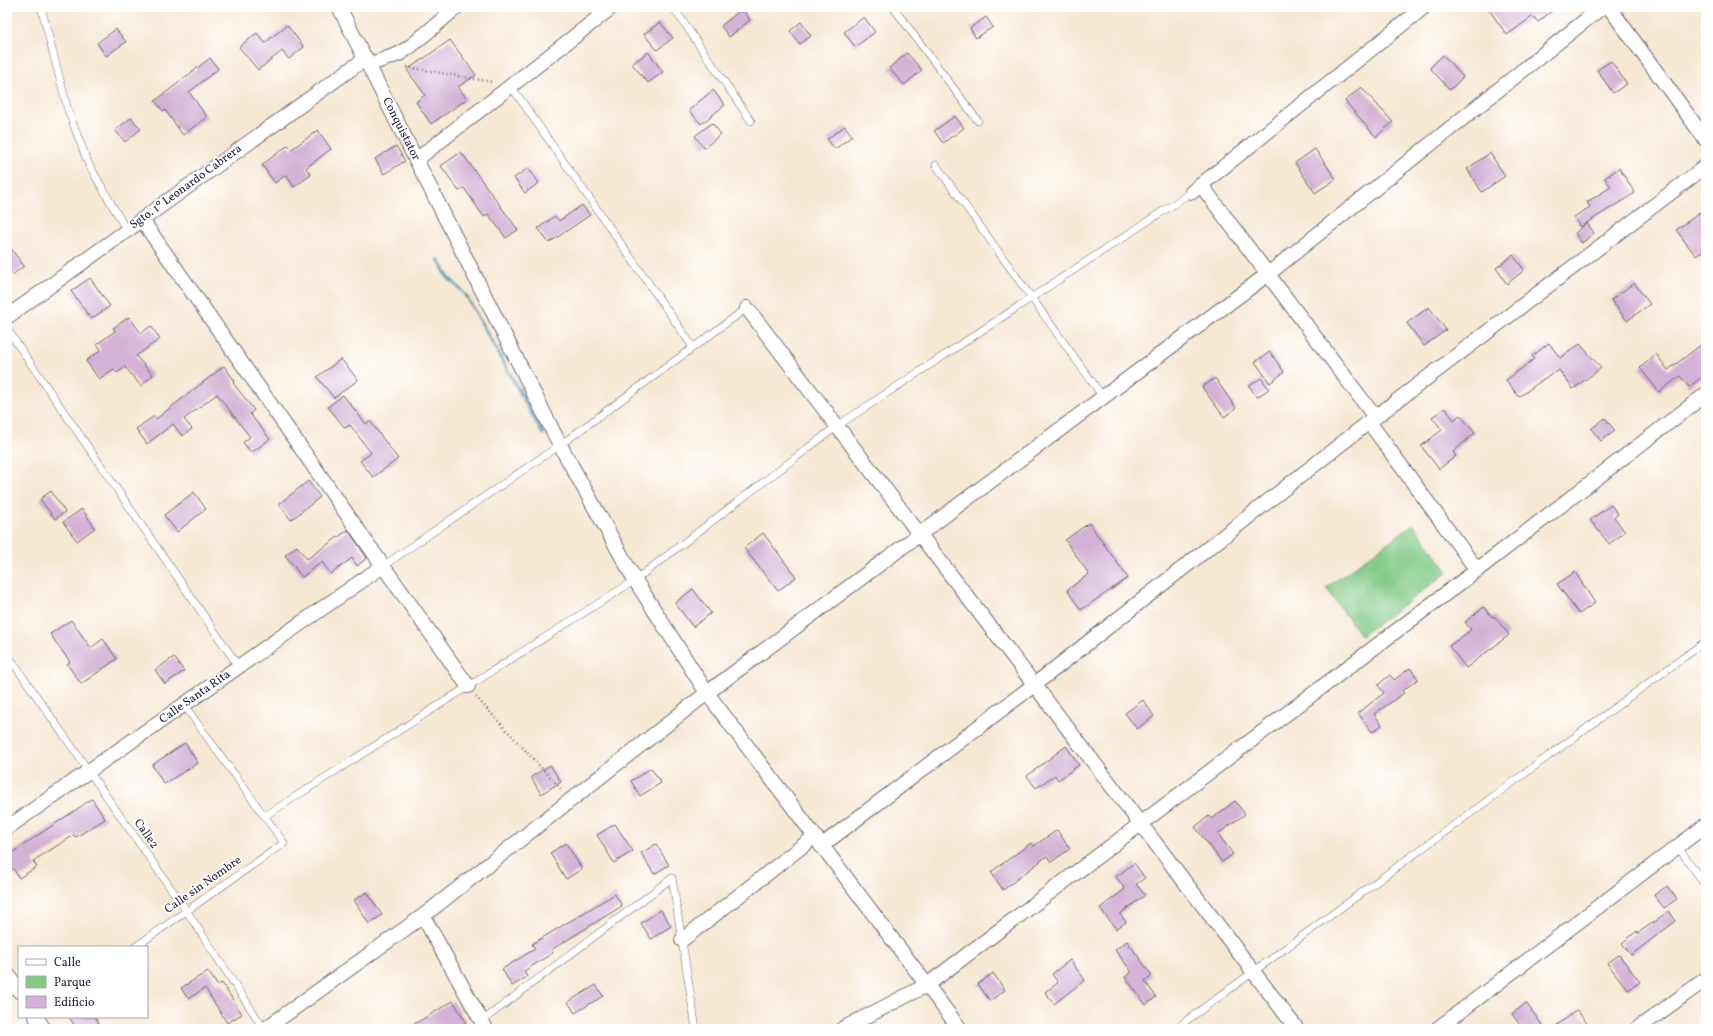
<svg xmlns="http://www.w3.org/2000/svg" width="1713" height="1036" font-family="Vollkorn,serif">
<rect width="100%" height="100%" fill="#fff"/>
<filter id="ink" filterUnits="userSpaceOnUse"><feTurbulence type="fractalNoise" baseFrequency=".025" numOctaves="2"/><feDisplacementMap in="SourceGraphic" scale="8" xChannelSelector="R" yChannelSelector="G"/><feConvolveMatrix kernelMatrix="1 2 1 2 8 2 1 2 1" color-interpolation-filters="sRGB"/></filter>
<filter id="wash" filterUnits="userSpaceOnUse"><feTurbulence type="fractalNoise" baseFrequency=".012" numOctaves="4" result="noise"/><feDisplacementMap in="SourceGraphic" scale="16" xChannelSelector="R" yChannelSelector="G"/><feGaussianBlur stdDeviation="0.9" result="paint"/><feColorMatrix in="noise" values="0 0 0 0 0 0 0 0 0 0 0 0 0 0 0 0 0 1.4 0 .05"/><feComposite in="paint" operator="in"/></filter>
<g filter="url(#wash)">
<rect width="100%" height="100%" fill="#f6e8d3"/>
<polygon fill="#81c985" stroke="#527660" points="1413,524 1448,572 1361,636 1326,588"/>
<polygon fill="#53b4d1" stroke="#3a6b86" points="439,258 449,276 466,294 545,434 542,435 465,295 446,277 437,259"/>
<g id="blocks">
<g fill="#d4b1d6">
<polygon points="1487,7 1557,7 1538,22 1533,16 1507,35"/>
<polygon points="742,9 750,20 729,37 721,26"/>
<polygon points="864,17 875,32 855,47 844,32"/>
<polygon points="986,17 993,27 976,38 970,28"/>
<polygon points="660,22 673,38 657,50 644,34"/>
<polygon points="801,22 811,36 800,44 790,31"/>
<polygon points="287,25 304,47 289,59 282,51 258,70 239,47 257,33 265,43"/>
<polygon points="116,29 126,42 106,56 97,43"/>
<polygon points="450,40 476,75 458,87 467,99 431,124 416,102 425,95 407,70"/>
<polygon points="648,52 663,72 648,83 632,64"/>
<polygon points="907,53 922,70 904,85 889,68"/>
<polygon points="1443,55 1463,77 1450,90 1430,68"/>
<polygon points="210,58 218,69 189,92 207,117 183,135 165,110 163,111 155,101"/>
<polygon points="1611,61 1627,84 1613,93 1597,70"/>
<polygon points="1361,87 1393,122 1376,137 1345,101"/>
<polygon points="713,90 725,105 701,124 689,110"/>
<polygon points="955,116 964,128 943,143 934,131"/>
<polygon points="131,118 141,129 125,142 115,130"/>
<polygon points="712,123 721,134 704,148 695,136"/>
<polygon points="845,126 852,136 835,149 827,139"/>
<polygon points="318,130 331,149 306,168 311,175 294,187 286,175 275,183 262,165 288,145 292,149"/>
<polygon points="396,146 405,161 384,174 375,159"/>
<polygon points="1315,149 1336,179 1315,193 1295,163"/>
<polygon points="461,152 518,230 506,238 488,214 484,217 464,188 459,191 441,166"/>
<polygon points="1490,153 1505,176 1482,192 1467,169"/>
<polygon points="528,168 539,183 525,193 514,178"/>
<polygon points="1619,168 1635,193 1580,227 1574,217 1590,207 1587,202 1611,187 1605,178"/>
<polygon points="582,205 590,215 549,243 538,228 555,216 559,221"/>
<polygon points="1706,208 1706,249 1696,256 1676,230"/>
<polygon points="1587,223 1594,233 1582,243 1575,233"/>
<polygon points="7,243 24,266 12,275 7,268"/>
<polygon points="1513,255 1524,270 1507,284 1496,268"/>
<polygon points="90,278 110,306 91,319 71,291"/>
<polygon points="1634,283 1650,304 1627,321 1611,300"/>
<polygon points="1429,307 1446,330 1424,346 1407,323"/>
<polygon points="129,317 141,333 151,326 160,339 136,356 153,375 141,386 125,367 117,373 114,369 99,379 86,361 101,350 97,344 115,331 113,328"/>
<polygon points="1706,341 1706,374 1689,387 1680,376 1659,392 1640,368 1656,354 1668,370"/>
<polygon points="1549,343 1560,358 1580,344 1601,368 1573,389 1559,370 1553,374 1552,373 1519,397 1506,380 1534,359 1532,356"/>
<polygon points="1270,352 1284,372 1270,383 1255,362"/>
<polygon points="341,359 358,380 334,398 317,377"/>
<polygon points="224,366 235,381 233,383 254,410 250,414 270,439 251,453 243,442 250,437 217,394 184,419 192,429 182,436 173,424 147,444 136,429 154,416 156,419"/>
<polygon points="1215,378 1236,408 1224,417 1202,387"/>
<polygon points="1261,378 1269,389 1257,397 1249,386"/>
<polygon points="343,395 366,424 370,421 398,459 373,477 360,461 371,453 350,425 345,428 328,407"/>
<polygon points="1445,408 1454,420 1460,415 1475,433 1453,452 1456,456 1439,469 1421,446 1442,430 1432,417"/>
<polygon points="1605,418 1615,431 1601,441 1591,429"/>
<polygon points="308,481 320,497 291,520 279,504"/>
<polygon points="51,491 65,512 55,519 40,499"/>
<polygon points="194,492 206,509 177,532 164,515"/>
<polygon points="1611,505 1618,514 1614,517 1625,532 1609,544 1590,520"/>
<polygon points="82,509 95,528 77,541 63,522"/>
<polygon points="1089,523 1128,578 1081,610 1067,590 1089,574 1065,540"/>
<polygon points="348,530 367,558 357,566 352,558 331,574 322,562 302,577 285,555 297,546 307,559"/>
<polygon points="763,533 796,577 778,591 744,548"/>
<polygon points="1575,572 1595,603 1579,614 1557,584"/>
<polygon points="693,589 711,613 693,627 675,603"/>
<polygon points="1484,607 1492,617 1494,616 1509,635 1466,668 1449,646 1471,630 1465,622"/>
<polygon points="71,620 91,648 103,639 117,659 81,684 67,664 70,662 50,634"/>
<polygon points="174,657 184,671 165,684 155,670"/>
<polygon points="1410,668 1418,679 1402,691 1404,693 1374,714 1382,725 1372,732 1358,713 1384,693 1378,685 1390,675 1394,680"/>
<polygon points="1143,700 1154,716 1137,729 1125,713"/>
<polygon points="185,743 198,763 164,784 152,765"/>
<polygon points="1066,746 1079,765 1058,780 1055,775 1036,788 1027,776"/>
<polygon points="550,765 561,782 541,794 531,777"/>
<polygon points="651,768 661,783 640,796 631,781"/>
<polygon points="92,799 105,819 76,837 74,835 33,861 37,867 19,878 7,859 7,856"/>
<polygon points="1235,801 1245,814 1218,834 1233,854 1222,862 1195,827 1209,816 1211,819"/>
<polygon points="615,824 633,851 614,863 597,835"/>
<polygon points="1057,830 1070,849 1051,862 1047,856 1003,890 991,872 1031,843 1034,846"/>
<polygon points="566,843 582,869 566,879 550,853"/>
<polygon points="656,844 669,865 654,874 641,853"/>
<polygon points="1134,863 1145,878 1136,884 1145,895 1120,914 1126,922 1116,929 1100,908 1125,889 1116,877"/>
<polygon points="1667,886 1677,899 1664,908 1654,895"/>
<polygon points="367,892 382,915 369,924 354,900"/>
<polygon points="615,894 622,906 551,950 553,953 524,971 527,977 512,986 502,969 535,949 532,944"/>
<polygon points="661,910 671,926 651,939 641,923"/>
<polygon points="1669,911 1676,921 1631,955 1622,943 1637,931 1638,933"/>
<polygon points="1127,941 1152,976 1145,981 1156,997 1146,1005 1125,977 1132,972 1115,950"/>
<polygon points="1619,955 1640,982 1628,990 1607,963"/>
<polygon points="1070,960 1085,980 1054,1004 1045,992 1058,983 1052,974"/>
<polygon points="208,971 217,985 222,983 242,1014 227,1023 205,988 188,999 181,988"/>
<polygon points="993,973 1005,990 990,1001 978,984"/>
<polygon points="596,985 603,996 575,1013 568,1002"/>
<polygon points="453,1001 466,1022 454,1029 406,1029"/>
<polygon points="1526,1003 1545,1029 1523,1029 1512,1014"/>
<polygon points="1577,1010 1591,1029 1552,1029"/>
<polygon points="69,1017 95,1017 102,1029 77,1029"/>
</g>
</g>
</g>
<g filter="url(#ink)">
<use href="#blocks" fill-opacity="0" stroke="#6c6770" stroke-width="1"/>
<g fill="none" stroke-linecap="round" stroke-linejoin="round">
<defs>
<g id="lane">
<polyline points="41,7 68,110 88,163 127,231"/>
<polyline points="673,7 751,121"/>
<polyline points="893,7 978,121"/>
<polyline points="511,86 693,347"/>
<polyline points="936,165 1103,397"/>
<polyline points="7,329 239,667"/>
<polyline points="383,566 560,445 747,308"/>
<polyline points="7,654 186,910 264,1029"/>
<polyline points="265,816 635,580 837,426 1192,192"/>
<polyline points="1678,847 1706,886"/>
<polyline points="135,947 284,843 184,705"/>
<polyline points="482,1021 672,878 696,1029"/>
<polyline points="1175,1029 1706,641"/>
</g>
<g id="street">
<polyline points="339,7 560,445 635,580 707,693 960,1029"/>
<polyline points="1609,7 1706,140"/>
<polyline points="368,65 399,54 411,46 457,7"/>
<polyline points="416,160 612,7"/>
<polyline points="1201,185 1375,417"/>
<polyline points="1192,192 1424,7"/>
<polyline points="142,220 383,566 468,686"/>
<polyline points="747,308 1297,1029"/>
<polyline points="7,317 366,58"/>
<polyline points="1369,422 1477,570"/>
<polyline points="7,828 383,566"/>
<polyline points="821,846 1034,685 1369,422 1706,166"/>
<polyline points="423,916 486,1029"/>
<polyline points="682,940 814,837"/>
<polyline points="7,973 19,991"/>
<polyline points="36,1017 44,1029"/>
<polyline points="265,1029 423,916 707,693 1268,274 1602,7"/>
<polyline points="842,1029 927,985 1477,570 1706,394"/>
<polyline points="1437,1029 1706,825"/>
<polyline points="1637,1029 1706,979"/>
</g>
</defs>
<use href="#lane" stroke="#6c6770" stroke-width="8"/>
<use href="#street" stroke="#6c6770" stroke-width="16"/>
<g stroke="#6c6770" stroke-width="2.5" stroke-dasharray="1 3" stroke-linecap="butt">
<polyline points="407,67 492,82"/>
<polyline points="476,697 562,790"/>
</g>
<use href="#lane" stroke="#fff" stroke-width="7"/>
<use href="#street" stroke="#fff" stroke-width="14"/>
</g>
</g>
<g text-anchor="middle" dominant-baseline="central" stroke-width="3.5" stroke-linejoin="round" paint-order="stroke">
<g font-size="12" fill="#22223b" stroke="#fff">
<text transform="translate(401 129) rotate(63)">Conquistator</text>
<text transform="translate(186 187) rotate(-36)">Sgto. 1º Leonardo Cabrera</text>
<text transform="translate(195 697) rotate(-35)">Calle Santa Rita</text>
<text transform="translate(146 834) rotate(55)">Calle2</text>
<text transform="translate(203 885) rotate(-35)">Calle sin Nombre</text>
</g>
</g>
<rect width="1713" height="1036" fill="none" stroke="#fff" stroke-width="24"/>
<rect x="18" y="946" width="130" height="72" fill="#ffffff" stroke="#a7a7b1"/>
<rect x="26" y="959" width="20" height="6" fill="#ffffff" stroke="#a7a7b1"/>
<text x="54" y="966" font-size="12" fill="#22223b">Calle</text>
<rect x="26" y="976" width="20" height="12" fill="#81c985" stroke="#a7a7b1"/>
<text x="54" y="986" font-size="12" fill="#22223b">Parque</text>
<rect x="26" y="996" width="20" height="12" fill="#d4b1d6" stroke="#a7a7b1"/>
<text x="54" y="1006" font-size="12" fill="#22223b">Edificio</text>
</svg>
